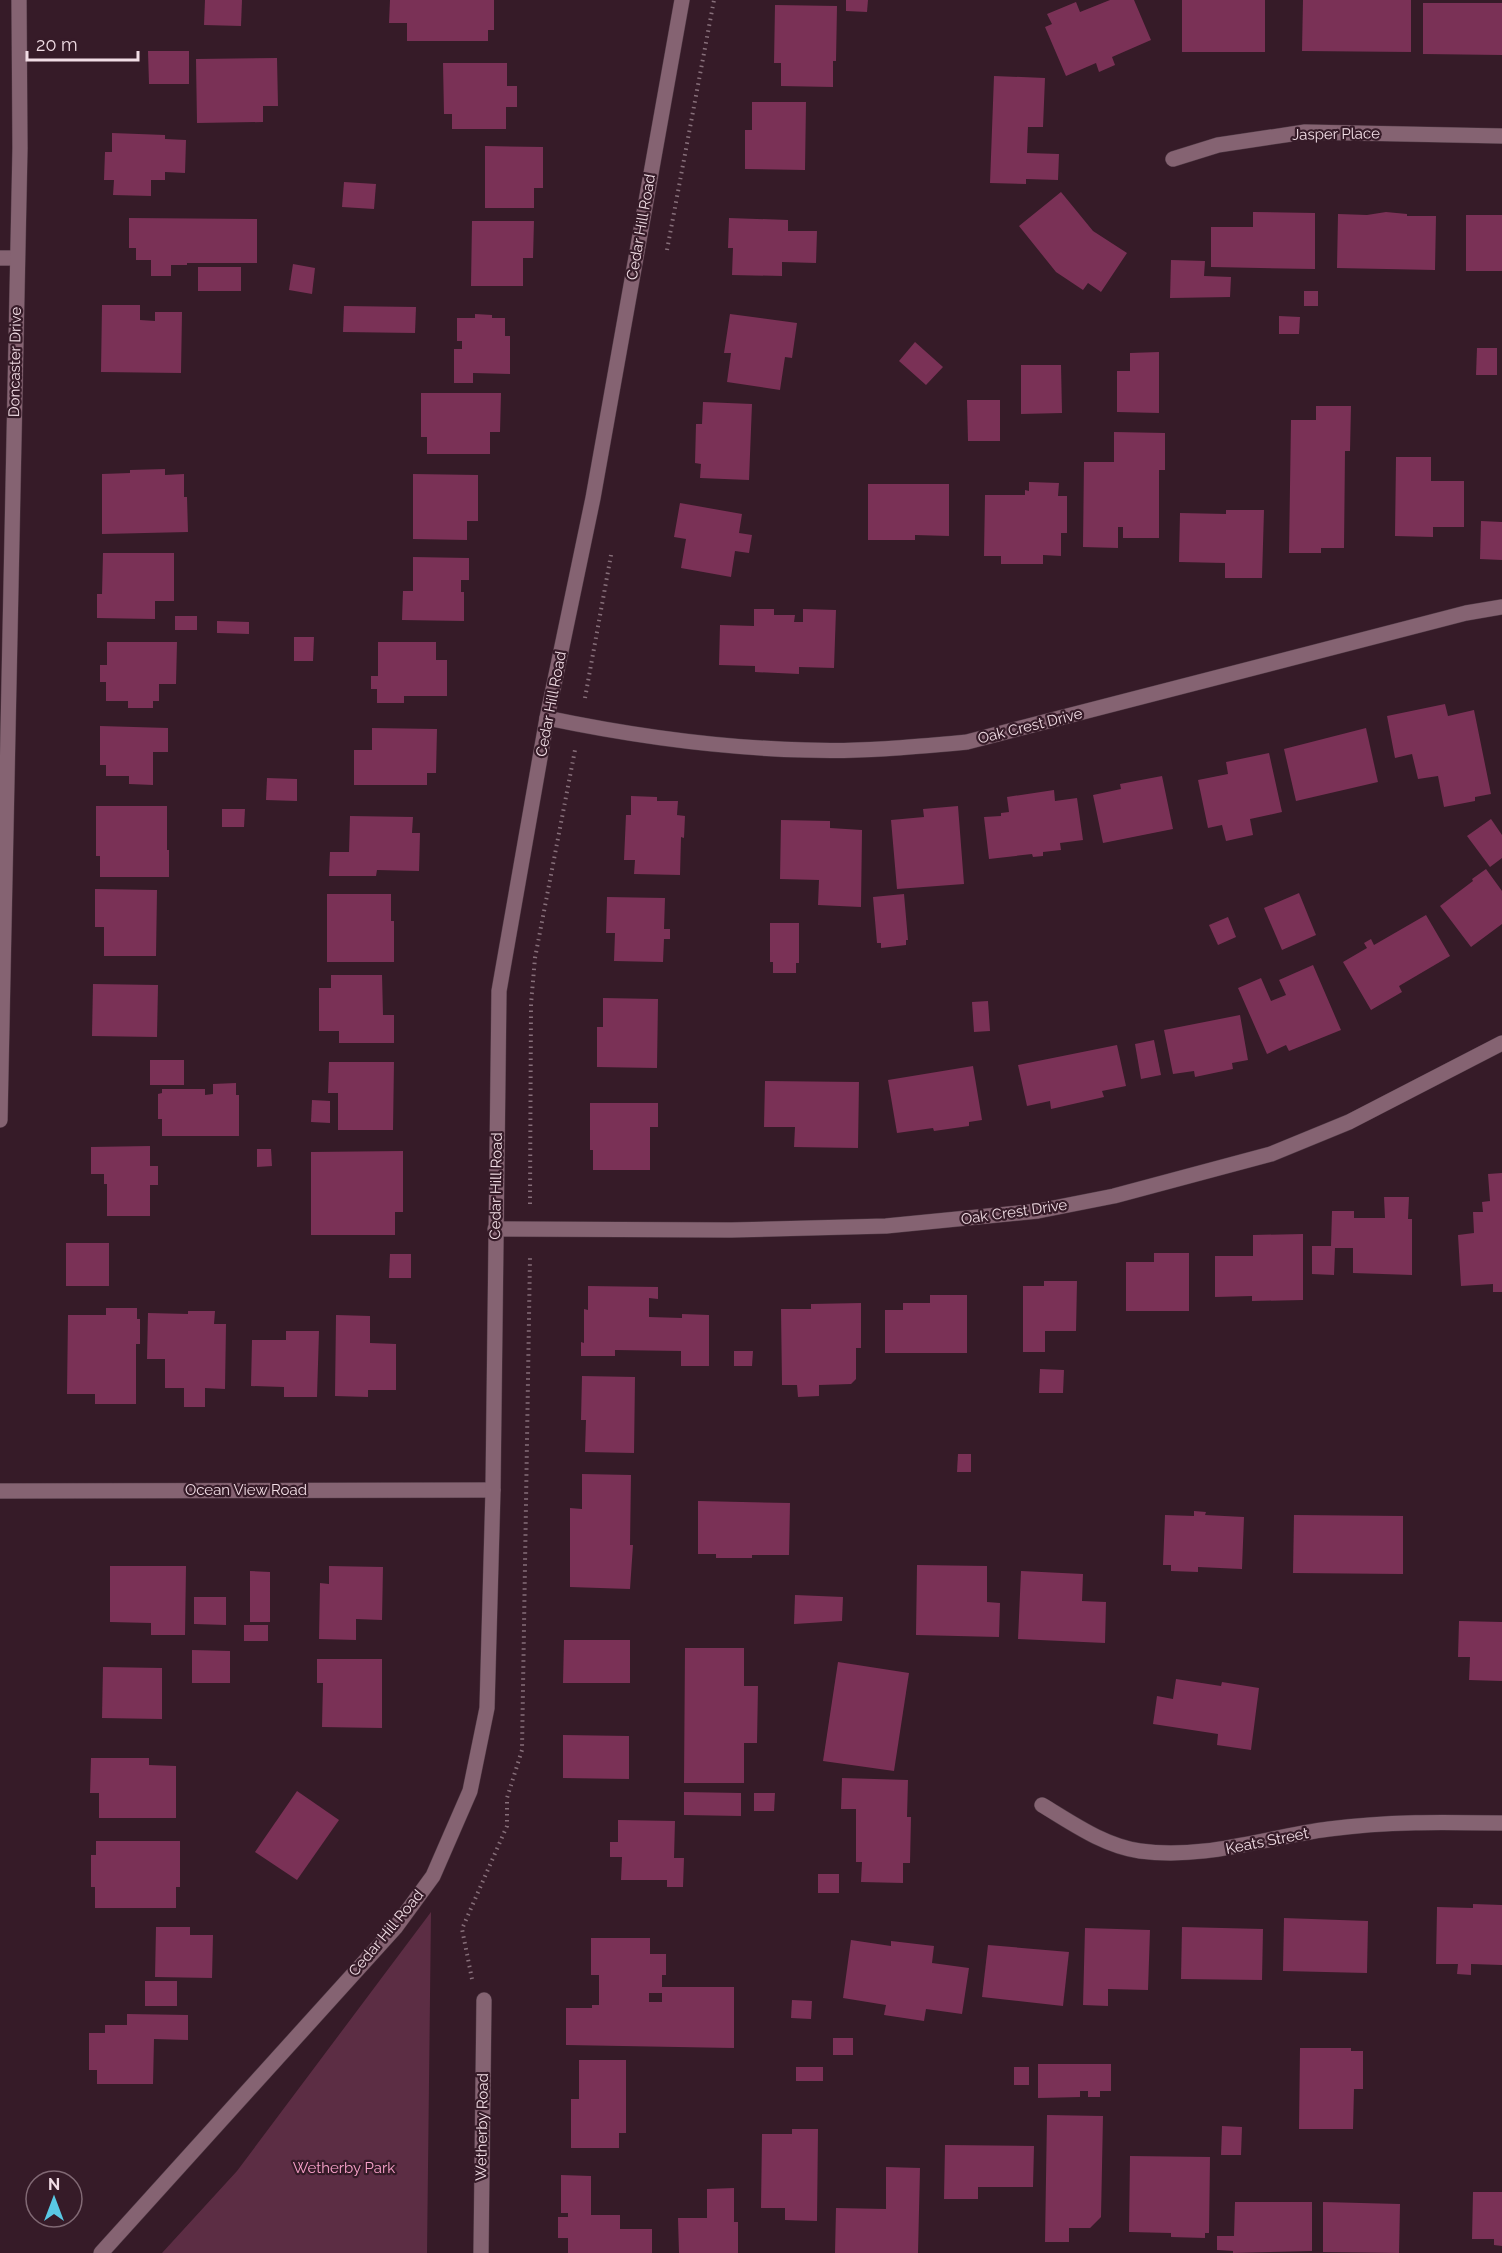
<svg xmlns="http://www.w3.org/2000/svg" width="1502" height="2253" font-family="Raleway,sans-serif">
<rect width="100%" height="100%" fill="#361b28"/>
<polygon fill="#5c2d44" points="431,1912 427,2253 162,2253 237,2171"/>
<g fill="#7a3156" fill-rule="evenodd">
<polygon points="205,0 242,0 241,26 204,25"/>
<polygon points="390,0 494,0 494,30 488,30 488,41 407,41 407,23 389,23"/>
<polygon points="846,0 868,0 867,12 846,11"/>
<polygon points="1110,0 1134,0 1151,40 1112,57 1115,65 1099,72 1096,63 1066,76 1045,27 1052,24 1047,14 1076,2 1080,12"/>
<rect x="1182" y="0" width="83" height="52"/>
<polygon points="1303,0 1411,0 1411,52 1302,51"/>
<polygon points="1423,3 1502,3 1502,55 1423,54"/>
<polygon points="775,5 837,6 836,61 833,61 833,87 781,86 781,63 774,63"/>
<polygon points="148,51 189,51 189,84 149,84"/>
<polygon points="277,58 278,106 263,106 263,122 197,123 196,59"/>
<polygon points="443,63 507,63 507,86 517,86 517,107 506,107 506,129 452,129 452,114 444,114"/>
<polygon points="994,76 1045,78 1043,127 1028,127 1027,153 1059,154 1058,180 1026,179 1026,184 990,183"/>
<polygon points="752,102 806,102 805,170 745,169 745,130 752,130"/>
<polygon points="112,133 165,135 165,139 186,140 185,173 165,172 165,180 151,180 151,196 113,195 114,180 104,180 105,152 112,152"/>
<polygon points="485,146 543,147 543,188 534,188 534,208 485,208"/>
<polygon points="344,182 376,184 374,209 342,207"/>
<polygon points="1061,192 1093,231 1127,253 1101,292 1088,283 1083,290 1056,272 1019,226"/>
<polygon points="1253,212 1315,213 1315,269 1211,267 1211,227 1253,227"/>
<polygon points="1386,212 1407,214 1407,216 1436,216 1435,270 1337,268 1338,214 1367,215"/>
<rect x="1466" y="215" width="36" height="56"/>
<polygon points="129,218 257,219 257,263 187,263 187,265 171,265 171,276 151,276 151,260 136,260 136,248 129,248"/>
<polygon points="729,218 788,220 788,231 817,231 816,263 782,262 782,276 732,275 733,248 728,248"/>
<polygon points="472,221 534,221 533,258 523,258 523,286 471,286"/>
<polygon points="1171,260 1205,261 1204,276 1231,277 1230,297 1170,298"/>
<polygon points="293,264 315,268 312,294 289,290"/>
<rect x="198" y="267" width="43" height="24"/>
<rect x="1304" y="291" width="14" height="15"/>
<polygon points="102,305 140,305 140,320 155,321 155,312 182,312 181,373 101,372"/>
<polygon points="344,306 416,307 415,333 343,332"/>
<polygon points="475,314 492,315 492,318 505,318 505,336 510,336 510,374 473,373 473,383 454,383 454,349 462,349 462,341 457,341 457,318 475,318"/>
<polygon points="730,314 797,323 792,358 785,357 780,390 727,382 731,353 724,353"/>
<polygon points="1279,316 1300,317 1299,334 1279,334"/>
<polygon points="915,342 943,367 926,385 899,361"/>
<polygon points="1477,348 1497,348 1497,375 1476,375"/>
<polygon points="1159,352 1159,413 1117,412 1117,371 1130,371 1130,353"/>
<polygon points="1021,365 1061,365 1062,413 1021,414"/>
<polygon points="421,393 501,393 500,432 490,432 490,454 427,454 427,437 421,437"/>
<polygon points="967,400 1000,400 1000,441 968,441"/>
<polygon points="703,402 752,404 749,480 700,478 701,464 695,463 696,424 702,424"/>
<polygon points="1316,406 1351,406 1350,451 1345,451 1344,548 1321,548 1321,553 1289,553 1291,420 1316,420"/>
<polygon points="1114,432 1165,433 1165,470 1159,470 1159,538 1123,538 1123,527 1118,527 1118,548 1083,547 1084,462 1114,462"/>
<polygon points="1396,457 1431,457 1431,481 1464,481 1464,527 1433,527 1433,537 1395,536"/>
<polygon points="165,469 165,475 184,474 184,497 187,497 188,532 102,534 102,474 130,473 130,470"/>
<polygon points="413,474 478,475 478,521 467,521 467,540 413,539"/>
<polygon points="1029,482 1059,483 1058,496 1067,496 1067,533 1061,533 1061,556 1043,555 1043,564 1001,564 1001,556 984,556 985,495 1025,495 1025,490 1029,491"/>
<polygon points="868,484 949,484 949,536 915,535 915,540 868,540"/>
<polygon points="680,503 742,514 739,533 752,535 749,553 735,551 731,577 681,568 686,539 674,537"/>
<polygon points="1226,510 1264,510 1262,578 1225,578 1225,563 1179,562 1180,513 1226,514"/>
<polygon points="1481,521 1502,522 1502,560 1480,559"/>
<polygon points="103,553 174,553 174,601 155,601 155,619 97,618 97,594 102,594"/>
<polygon points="413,557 469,558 469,580 461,580 461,592 464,592 464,621 402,620 403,591 413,591"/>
<polygon points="754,609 774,609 774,615 795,615 794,622 803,622 803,609 836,610 834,668 799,667 799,674 755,672 755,666 719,665 720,625 754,626"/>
<rect x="175" y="616" width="22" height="14"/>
<polygon points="217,621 249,622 249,634 217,633"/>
<polygon points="294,637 314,637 313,661 294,661"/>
<polygon points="107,642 177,642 176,684 159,684 159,701 153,701 153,708 128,708 128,701 106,701 106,682 100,682 100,665 107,665"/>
<polygon points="378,642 436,642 436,660 447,660 447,696 404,696 404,703 377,703 377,689 371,689 371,676 378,676"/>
<polygon points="1445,704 1448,716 1474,710 1491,794 1475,797 1475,801 1444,807 1438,776 1418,779 1412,754 1395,758 1387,716"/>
<polygon points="100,726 168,728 168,752 153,752 153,785 129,784 129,776 106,776 106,765 100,765"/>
<polygon points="372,728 437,729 436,773 427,773 427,785 354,785 354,750 372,750"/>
<polygon points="1366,728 1378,782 1296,801 1284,749"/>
<polygon points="1269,753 1282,812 1250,819 1253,835 1226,841 1222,825 1208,828 1198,780 1228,774 1226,762"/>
<polygon points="1162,776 1173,829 1103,843 1093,795 1121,789 1120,784"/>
<polygon points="267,778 297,779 297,801 266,800"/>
<polygon points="1054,790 1055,801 1077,798 1083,840 1060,843 1061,850 1043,852 1043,856 1033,857 1032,854 989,859 984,817 1001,816 1001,813 1009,812 1007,797"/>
<polygon points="631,796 657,797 657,801 678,801 677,815 685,816 684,838 681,837 680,875 634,874 635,860 624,860 626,815 631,815"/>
<polygon points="96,806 167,806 167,850 169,850 169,877 100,877 100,856 96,856"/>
<polygon points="958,806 964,884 897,889 891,820 924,817 923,809"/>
<polygon points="222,809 245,809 244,827 222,827"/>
<polygon points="350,816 413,817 412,833 420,833 419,871 377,870 376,876 329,876 330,852 349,852"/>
<polygon points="1491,819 1502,835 1502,858 1490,867 1467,836"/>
<polygon points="781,820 830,821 830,828 862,830 861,907 818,905 819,880 780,879"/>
<polygon points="1486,869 1502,891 1502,924 1471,947 1440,906 1473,881 1472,879"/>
<polygon points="95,889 157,890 156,956 104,956 104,927 95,927"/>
<polygon points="1299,893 1316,935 1282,950 1264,908"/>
<polygon points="327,894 391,894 391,921 394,921 394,962 327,962"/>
<polygon points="904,894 908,940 906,940 906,945 881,948 881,943 877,943 873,897"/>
<polygon points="607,897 665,898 664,929 670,929 670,939 664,939 663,962 614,961 615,933 606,933"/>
<polygon points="1426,915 1450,956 1399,986 1402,992 1371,1010 1343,962 1367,948 1364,943 1371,939 1374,945"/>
<polygon points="1228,917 1236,937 1218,945 1209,925"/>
<polygon points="770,923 799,923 799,963 796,963 796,973 773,973 773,962 770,962"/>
<polygon points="1313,965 1341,1030 1289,1051 1286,1045 1267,1054 1238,988 1261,978 1271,1001 1286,995 1279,980"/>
<polygon points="331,975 382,975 383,1015 394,1015 394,1043 339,1043 339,1031 319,1031 319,988 331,988"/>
<polygon points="93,984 158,985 157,1037 92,1036"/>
<polygon points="603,998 658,999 657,1068 597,1067 597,1027 603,1027"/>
<polygon points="988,1001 990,1031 974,1032 972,1002"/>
<polygon points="1240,1015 1248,1060 1232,1063 1233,1069 1195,1077 1194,1071 1173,1074 1164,1030"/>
<polygon points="1154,1040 1161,1075 1141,1079 1135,1044"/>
<polygon points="1117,1045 1126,1086 1102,1091 1104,1097 1051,1109 1050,1101 1027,1106 1018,1065"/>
<rect x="150" y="1060" width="34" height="25"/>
<polygon points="329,1062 394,1062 393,1130 338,1130 338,1093 328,1093"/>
<polygon points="973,1066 982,1120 969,1122 969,1126 934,1131 933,1128 897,1133 888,1080"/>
<polygon points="765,1081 859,1082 858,1148 794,1147 795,1127 764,1127"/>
<polygon points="236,1083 236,1095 239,1095 239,1136 162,1136 162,1119 158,1119 158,1094 162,1093 162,1089 205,1089 205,1095 213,1094 213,1084"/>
<polygon points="312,1100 330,1101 330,1123 311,1122"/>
<polygon points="590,1103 658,1103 658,1127 650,1127 650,1170 593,1170 593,1150 590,1150"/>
<polygon points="150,1146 150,1166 158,1166 158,1185 150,1185 150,1216 107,1216 107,1184 104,1184 104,1174 91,1174 91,1147"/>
<polygon points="257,1149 271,1149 272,1166 257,1167"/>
<polygon points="403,1151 403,1212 395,1212 395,1235 311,1235 311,1152"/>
<polygon points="1502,1173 1502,1292 1493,1292 1493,1284 1461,1286 1458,1235 1474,1233 1473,1212 1483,1212 1482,1202 1490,1201 1488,1174"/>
<polygon points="1384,1197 1409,1197 1408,1219 1412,1219 1412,1275 1353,1273 1353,1248 1335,1248 1334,1275 1312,1274 1312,1246 1331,1246 1332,1211 1354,1211 1354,1218 1385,1218"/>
<polygon points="1303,1234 1303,1300 1252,1301 1252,1296 1215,1297 1215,1256 1253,1256 1253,1235"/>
<rect x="66" y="1243" width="43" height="43"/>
<polygon points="1154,1253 1189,1253 1189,1311 1126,1311 1126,1262 1154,1262"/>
<polygon points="390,1254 411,1254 411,1278 389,1278"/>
<polygon points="1044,1281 1077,1281 1076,1331 1045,1331 1045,1352 1023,1352 1023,1286 1044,1286"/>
<polygon points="588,1286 658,1287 658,1299 649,1298 649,1317 682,1318 682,1314 709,1315 709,1366 681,1366 681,1351 615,1350 615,1356 581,1356 581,1342 584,1343 584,1309 588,1310"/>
<polygon points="930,1295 967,1295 967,1353 885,1353 885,1310 903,1310 903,1303 930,1303"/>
<polygon points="861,1303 861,1348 856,1348 856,1379 851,1384 819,1385 819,1396 798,1397 797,1385 782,1385 781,1309 811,1309 811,1304"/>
<polygon points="106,1308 137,1308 137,1319 140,1319 140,1344 136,1344 136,1404 95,1404 95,1394 67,1394 68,1315 106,1315"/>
<polygon points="188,1311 215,1311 214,1324 226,1324 225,1389 205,1388 205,1407 184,1407 184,1388 165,1388 165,1359 147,1359 148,1313 188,1314"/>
<polygon points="336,1315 370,1316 370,1343 396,1344 396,1390 368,1390 368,1397 335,1396"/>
<polygon points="286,1331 319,1331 317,1397 284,1397 284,1387 251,1386 252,1340 286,1340"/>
<polygon points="734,1351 753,1351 752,1366 734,1366"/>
<polygon points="1040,1369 1064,1370 1063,1393 1039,1393"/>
<polygon points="582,1376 635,1377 634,1453 585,1452 586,1420 581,1420"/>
<polygon points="958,1454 971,1454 971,1472 957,1472"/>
<polygon points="582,1474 631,1475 630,1545 633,1545 630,1589 570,1587 570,1508 582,1509"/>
<polygon points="698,1501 790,1503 789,1555 752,1555 752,1558 716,1558 716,1554 698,1554"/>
<polygon points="1194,1511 1206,1512 1205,1515 1244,1517 1242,1569 1198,1567 1198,1572 1171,1571 1171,1565 1163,1565 1165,1515 1194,1516"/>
<polygon points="1294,1515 1403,1516 1403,1574 1293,1573"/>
<polygon points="917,1565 987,1566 987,1602 1000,1603 999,1637 916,1635"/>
<polygon points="110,1566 186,1566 185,1635 151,1635 151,1623 110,1622"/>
<polygon points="329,1566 383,1567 382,1620 356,1619 356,1640 319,1639 320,1583 329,1584"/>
<polygon points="250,1571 270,1572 270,1622 250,1622"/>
<polygon points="1021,1571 1083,1574 1082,1601 1106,1602 1105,1643 1018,1639"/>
<polygon points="795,1595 843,1597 842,1621 794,1624"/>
<polygon points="194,1597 226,1597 226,1625 194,1624"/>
<polygon points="1459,1621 1502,1622 1502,1681 1469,1680 1470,1657 1458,1657"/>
<rect x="244" y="1625" width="24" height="16"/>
<polygon points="564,1640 630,1640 630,1683 563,1683"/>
<polygon points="685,1648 744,1648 744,1686 758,1686 757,1743 744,1743 744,1783 684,1783"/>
<polygon points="192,1650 230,1651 230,1683 192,1683"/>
<polygon points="317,1659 382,1659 382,1728 322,1727 323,1683 317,1683"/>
<polygon points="838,1662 909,1673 894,1771 823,1761"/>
<polygon points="103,1667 162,1668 162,1719 102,1718"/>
<polygon points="1176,1679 1221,1686 1222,1682 1259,1688 1251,1750 1217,1745 1218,1734 1153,1724 1157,1696 1173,1699"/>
<polygon points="563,1735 629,1736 629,1779 563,1778"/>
<polygon points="91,1758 149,1758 149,1765 176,1766 176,1818 99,1818 99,1793 90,1793"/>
<polygon points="842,1778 908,1780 907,1817 911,1817 910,1863 903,1863 903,1883 861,1882 862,1862 856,1862 856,1809 841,1809"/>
<polygon points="297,1791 339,1820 297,1880 255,1852"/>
<polygon points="684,1792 741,1793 741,1816 684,1815"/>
<polygon points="754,1793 775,1793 774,1811 754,1811"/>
<polygon points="618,1820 675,1821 674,1858 684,1858 683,1887 667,1887 667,1880 621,1880 622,1857 610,1857 610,1842 618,1842"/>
<polygon points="96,1841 180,1841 180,1887 176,1887 176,1908 95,1908 95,1887 91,1887 91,1855 96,1855"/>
<rect x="818" y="1874" width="21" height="19"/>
<polygon points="1473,1904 1502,1905 1502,1965 1471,1964 1471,1975 1457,1974 1458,1964 1436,1964 1437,1907 1473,1908"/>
<polygon points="1284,1918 1368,1921 1367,1973 1283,1971"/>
<polygon points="156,1927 190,1927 190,1935 213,1935 212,1978 155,1977"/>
<polygon points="1182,1927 1263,1929 1262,1980 1181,1979"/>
<polygon points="1085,1928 1150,1930 1148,1990 1108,1989 1108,2006 1083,2005"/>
<path d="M591 1938H650V1954H666V1975H662V1987H734V2048L566 2045V2008H592V2005H599V1975H591ZM649 1993H662V2002H649Z"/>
<polygon points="851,1940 891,1946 891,1941 934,1946 932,1963 969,1968 962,2014 926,2009 924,2021 884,2015 886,2005 843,1998"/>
<polygon points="988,1945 1069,1952 1063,2006 982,1997"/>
<rect x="145" y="1981" width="32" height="25"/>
<polygon points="792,2000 812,2001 811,2019 791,2018"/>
<polygon points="127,2014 188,2015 188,2040 154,2039 153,2084 97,2084 97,2070 89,2070 89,2033 105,2033 105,2025 127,2025"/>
<rect x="833" y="2038" width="20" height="17"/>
<polygon points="1300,2048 1351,2048 1351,2051 1363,2051 1363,2089 1354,2089 1353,2129 1299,2129"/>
<polygon points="579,2060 626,2060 626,2133 619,2133 619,2148 571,2148 571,2099 579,2099"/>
<polygon points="1038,2064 1111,2064 1111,2091 1100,2091 1100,2097 1088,2097 1088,2091 1080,2091 1080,2097 1038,2098"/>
<rect x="796" y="2067" width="27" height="14"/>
<rect x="1014" y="2067" width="15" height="18"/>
<polygon points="1047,2115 1103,2116 1101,2217 1090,2228 1069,2228 1069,2242 1045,2242"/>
<polygon points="1222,2126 1242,2127 1241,2155 1221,2155"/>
<polygon points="792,2129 818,2129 817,2221 785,2220 785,2208 761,2208 762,2134 792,2134"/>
<polygon points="945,2145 1034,2146 1033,2187 978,2187 978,2199 944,2199"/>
<polygon points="1130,2156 1210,2157 1209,2233 1205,2233 1205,2238 1171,2237 1171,2233 1129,2232"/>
<polygon points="886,2167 920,2168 918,2253 835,2253 836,2208 886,2209"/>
<polygon points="561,2175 591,2176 591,2215 620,2215 620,2229 652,2229 652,2253 568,2253 568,2238 558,2238 558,2217 568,2217 568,2213 561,2213"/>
<polygon points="734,2188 734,2222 738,2222 738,2253 679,2253 678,2218 707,2218 707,2189"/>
<polygon points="1473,2192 1502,2192 1502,2246 1494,2245 1494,2239 1472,2239"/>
<polygon points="1235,2202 1312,2202 1312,2251 1233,2253 1233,2251 1217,2250 1217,2236 1234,2236"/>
<polygon points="1323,2202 1400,2204 1399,2253 1323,2252"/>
</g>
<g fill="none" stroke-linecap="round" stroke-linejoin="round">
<defs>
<g id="minor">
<polyline points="1173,159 1218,145 1305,132 1502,136"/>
<polyline points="0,258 17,258"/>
<path d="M547 718C633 736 719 748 806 750 860 752 913 747 967 742L1466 613 1502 607"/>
<polyline points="0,1120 20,148 19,0"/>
<polyline points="495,1229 731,1230 886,1226 1038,1211 1114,1196 1271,1154 1349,1122 1502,1043"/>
<polyline points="0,1491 493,1490"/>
<path d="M1042 1805C1072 1823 1104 1846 1140 1851 1205 1860 1266 1837 1329 1829 1387 1821 1444 1822 1502 1823"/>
<polyline points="481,2253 484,2000"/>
</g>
<polyline id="tertiary" points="101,2253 395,1928 433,1876 470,1791 487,1708 493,1490 499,991 547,718 593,498 682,0"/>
</defs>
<use href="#minor" stroke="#4f3944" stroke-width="16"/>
<use href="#tertiary" stroke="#4f3944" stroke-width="16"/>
<g stroke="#876f7a" stroke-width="4" stroke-dasharray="1.5 4.5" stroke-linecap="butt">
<polyline points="667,250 714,0"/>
<polyline points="585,698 611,555"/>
<polyline points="530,1204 531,1004 535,958 575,750"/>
<polyline points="472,1979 462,1929 507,1826 507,1798 522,1750 530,1256"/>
</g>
<use href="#minor" stroke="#856372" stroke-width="15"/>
<use href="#tertiary" stroke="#856372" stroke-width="15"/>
</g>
<g text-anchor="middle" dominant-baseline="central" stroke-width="4.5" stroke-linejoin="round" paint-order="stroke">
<g font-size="15" fill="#f1dde5" stroke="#361b28">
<text transform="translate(1336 134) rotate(-1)">Jasper Place</text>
<text transform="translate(641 227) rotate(-80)">Cedar Hill Road</text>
<text transform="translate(15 362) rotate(-89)">Doncaster Drive</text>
<text transform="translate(551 704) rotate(-79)">Cedar Hill Road</text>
<text transform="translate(1030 726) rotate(-14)">Oak Crest Drive</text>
<text transform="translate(496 1186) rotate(-89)">Cedar Hill Road</text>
<text transform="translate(1014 1212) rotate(-8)">Oak Crest Drive</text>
<text x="246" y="1490">Ocean View Road</text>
<text transform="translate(1267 1841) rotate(-11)">Keats Street</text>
<text transform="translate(386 1933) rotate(-50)">Cedar Hill Road</text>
<text transform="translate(482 2127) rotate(-89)">Wetherby Road</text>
</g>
<g font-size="15" fill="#faa3cb" stroke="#361b28">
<text x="344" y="2168">Wetherby Park</text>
</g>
</g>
<g transform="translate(54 2199)"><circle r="28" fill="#361b28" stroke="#816974" stroke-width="1.5"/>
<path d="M0-4.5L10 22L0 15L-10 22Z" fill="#59c8e4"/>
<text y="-9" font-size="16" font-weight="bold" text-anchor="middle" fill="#f1dde5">N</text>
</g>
<path d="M27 51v9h111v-9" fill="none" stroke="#f1dde5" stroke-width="3"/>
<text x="36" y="51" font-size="18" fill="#f1dde5" stroke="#361b28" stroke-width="4.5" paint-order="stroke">20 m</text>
</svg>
